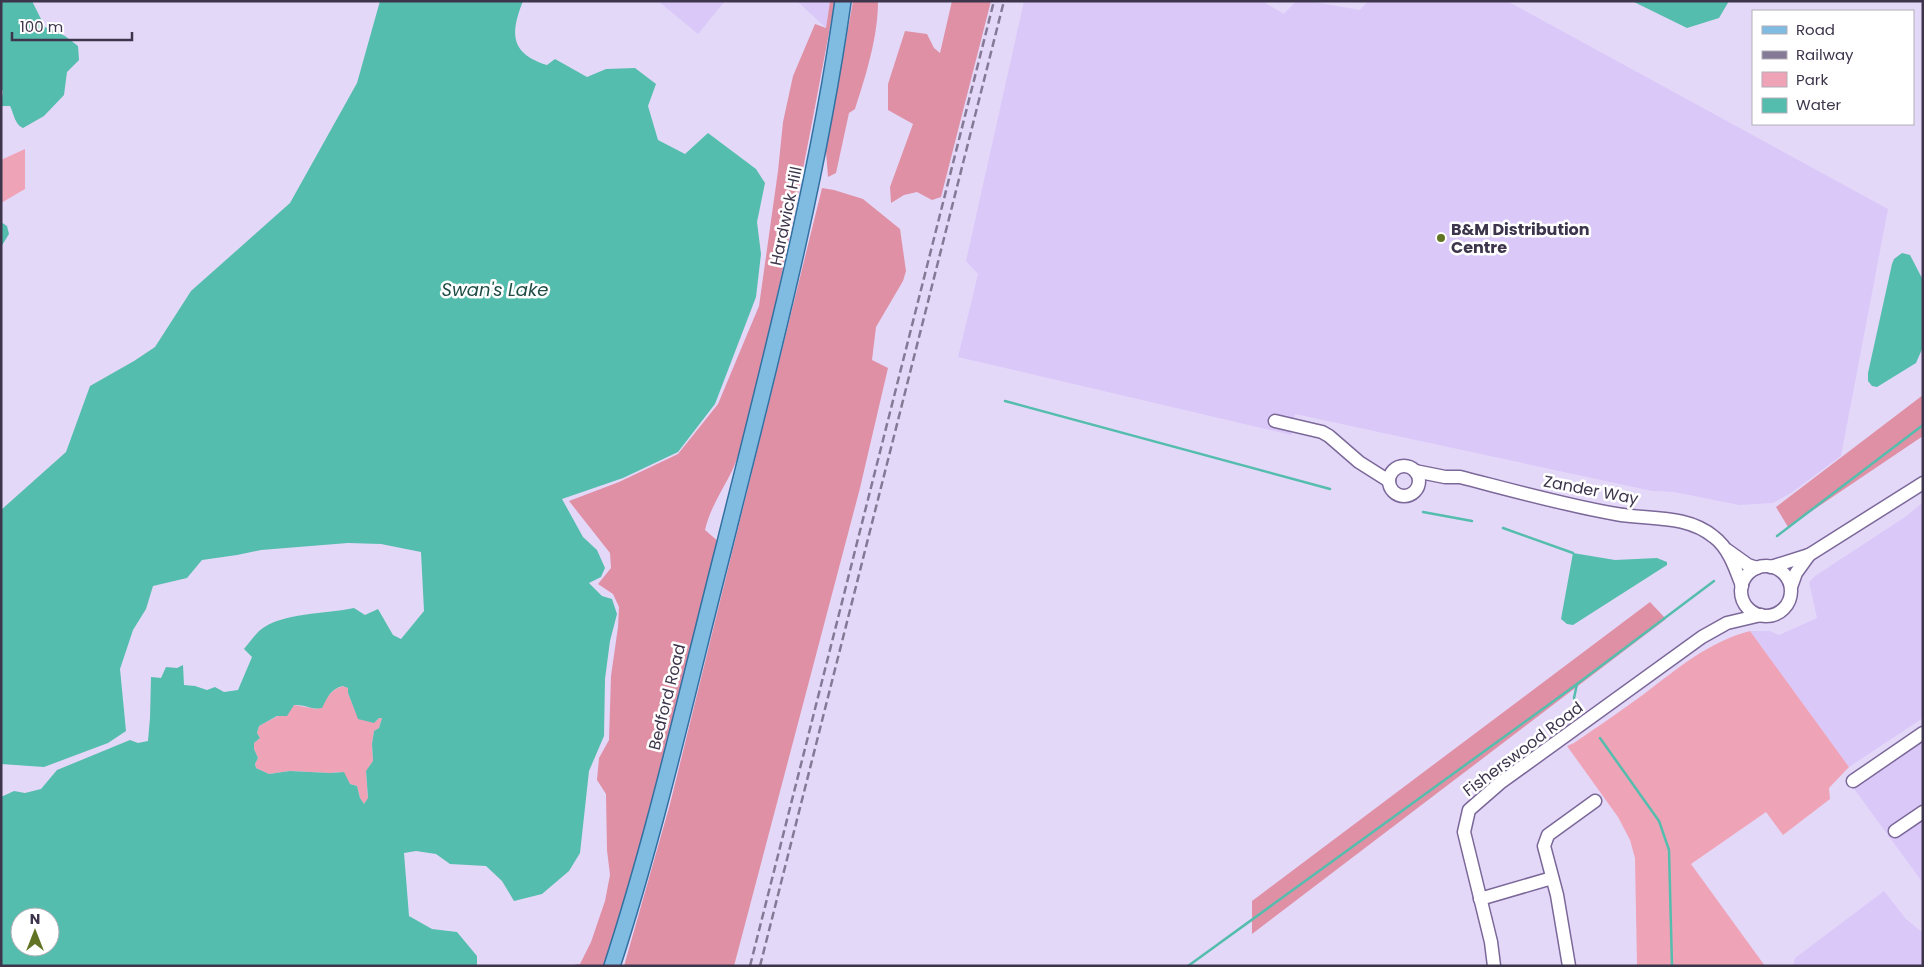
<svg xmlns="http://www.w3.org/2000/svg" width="1924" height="967" font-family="Poppins,sans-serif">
<rect width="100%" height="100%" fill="#e4d8f9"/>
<g fill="#dac8f9">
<polygon points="658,1 725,1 698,34"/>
<polygon points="797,1 830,1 826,28"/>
<polygon points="1024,1 1262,1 1284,14 1296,1 1309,1 1360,10 1368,1 1507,1 1888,209 1841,456 1791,493 1773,503 1739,505 1674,492 1652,491 1295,414 1291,435 958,357 978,274 966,261"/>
<polygon points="1923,502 1923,718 1849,767 1750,631 1770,631 1779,635 1817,618 1809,582 1815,576 1905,517"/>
<polygon points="1923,738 1923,883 1852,786"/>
<polygon points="1884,891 1906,919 1923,933 1923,966 1793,966 1795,958"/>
</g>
<g fill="#efa3b7">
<polygon points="25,149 25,189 1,203 1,160"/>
<path d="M1750 631 1849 767 1829 788 1830 799 1783 835 1766 812 1691 864 1765 966H1637L1635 858 1630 840 1618 817 1567 746 1574 743C1597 727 1621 711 1644 694 1677 669 1708 642 1750 631Z"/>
<path d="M344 686 348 688V693L356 713 376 721 379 718H382L379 728 374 731 372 744 373 761 366 772 368 799 364 804 360 798 357 786 350 784 341 772 330 773 290 771 269 774 256 768 255 764 258 758 254 749V743L260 738 257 733 259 726C271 719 284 714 294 705L317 709C327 701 329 689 344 686Z"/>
</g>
<g fill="#df90a5">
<path d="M830 1H835C808 144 782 287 746 428 743 442 738 458 732 471 722 491 710 508 705 530L719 542 682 681 639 859 606 966H566L580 964 591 942 605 901 610 875 607 850 606 794 597 780 599 758 609 740 611 676 618 627 619 607 613 594 598 584 611 568 610 553 569 501 619 482 678 454 718 404 759 306 778 171 783 122 793 76 815 24 826 28Z"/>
<path d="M853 1H878C878 37 866 75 855 109L849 113 836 173 828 177 826 151Z"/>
<polygon points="952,1 991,1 941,197 932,200 917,192 904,195 891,203 890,187 913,124 888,110 888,84 905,31 927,34 934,48 940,53"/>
<polygon points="822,188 834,190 863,199 900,229 906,271 903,281 876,327 872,360 888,368 860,488 734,966 624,966 670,804"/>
<polygon points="1923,395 1923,436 1788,527 1776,507"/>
<polygon points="1650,602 1666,619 1252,934 1252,901"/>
</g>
<g fill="#55bdad" fill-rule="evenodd">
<path d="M1 1H32L45 27 65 36 78 46 79 60 67 72 64 95 44 116 23 128C15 125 14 114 10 106H1L3 91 1 89Z"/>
<path d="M380 1H523C510 34 510 53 547 65L555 59 587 77 606 69 635 68 656 84 648 106 658 140 685 154 708 133 756 169 765 183 757 222 761 254 756 297 715 404 678 452 623 478 562 499 583 537 597 550 605 568 601 577 589 583 602 596 612 599 617 614 610 641 605 679 604 736 589 771 580 853 569 871 542 894 514 901 502 881 486 866 450 864 436 854 416 851 404 853 409 916 432 929 457 932 477 956V966H1V797L14 791 25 793 41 789 57 770 130 740 138 743 148 741 150 718 151 677 161 678 166 667 177 668 183 665 184 685 195 686 207 690 215 687 224 692 238 690 252 657 244 649C249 643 254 636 259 631 281 612 327 614 354 608L365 615 378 609 393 635 401 639 424 611 421 552 381 544 348 543 261 550 237 555 202 560 187 578 153 586 146 609 133 630 120 669 126 731 108 743 44 767 1 764V510L66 452 90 386 134 361 155 347 191 291 290 203 357 83ZM343 686 348 688V693L358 719 374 723 379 718H382L379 728 374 731 372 744 373 761 366 771 368 798 364 804 360 798 357 786 350 784 344 772 330 773 290 771 269 774 256 768 255 764 258 758 254 749V743L260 738 257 733 259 726 277 716H287L294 705C304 704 312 710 322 708 328 697 330 689 343 686ZM20 917H50V947H20Z"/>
<polygon points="1632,1 1729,1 1719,18 1687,28"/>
<polygon points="1,222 7,226 9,234 1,247"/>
<polygon points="1902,253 1910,255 1923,280 1923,347 1916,363 1877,387 1872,386 1868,381 1868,373 1892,264 1894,259"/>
<polygon points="1573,553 1615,560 1657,558 1667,562 1667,565 1573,625 1567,624 1561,619"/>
</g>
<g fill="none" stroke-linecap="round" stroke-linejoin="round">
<g stroke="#55bdad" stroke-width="2.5">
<polyline points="1005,401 1330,489"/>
<polyline points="1423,512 1472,521"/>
<polyline points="1503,528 1573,553"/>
<polyline points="1777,536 1923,425"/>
<polyline points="1577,684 1574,698 1579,709"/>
<polyline points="1600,738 1659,821 1669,850 1672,966"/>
<polyline points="1188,966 1577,684 1714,581"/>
</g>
<defs>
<g id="minor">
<polyline points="1275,421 1322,432 1329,436 1359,462 1389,481"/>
<circle cx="1404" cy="481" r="15"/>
<path d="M1415 471 1445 477H1460C1511 490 1564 505 1616 514 1649 520 1686 514 1714 537 1729 548 1736 570 1742 586"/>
<polyline points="1727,550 1748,565 1757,568"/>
<circle cx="1766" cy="591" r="25"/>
<polyline points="1771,567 1809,555 1923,483"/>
<polyline points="1791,587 1796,573 1809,555"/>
<polyline points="1853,781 1923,733"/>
<polyline points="1895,831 1923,812"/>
<polyline points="1480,899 1552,878"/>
<polyline points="1494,966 1491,942 1464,832 1469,810 1500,783 1702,637 1727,623 1761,615"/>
<polyline points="1569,966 1557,895 1544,846 1548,835 1595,801"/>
</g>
<path id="major" d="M612 966C657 828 688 687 724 547 769 366 817 186 843 1"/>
</defs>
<use href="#minor" stroke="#7b6899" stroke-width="15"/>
<use href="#major" stroke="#3270a0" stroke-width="18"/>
<use href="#minor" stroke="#fff" stroke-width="12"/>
<use href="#major" stroke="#80bce2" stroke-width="15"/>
<g stroke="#847a95" stroke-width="2.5" stroke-dasharray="8 4" stroke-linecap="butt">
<polyline points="750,966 994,1"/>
<polyline points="760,966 1004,1"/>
</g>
</g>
<circle fill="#617424" stroke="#fff" stroke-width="2" cx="1441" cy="238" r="5"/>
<g text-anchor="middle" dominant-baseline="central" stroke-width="5" stroke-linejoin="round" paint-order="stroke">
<g font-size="16" fill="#3d354b" stroke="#fff">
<text transform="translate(786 216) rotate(-78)">Hardwick Hill</text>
<text transform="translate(1591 490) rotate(11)">Zander Way</text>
<text transform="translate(667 697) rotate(-76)">Bedford Road</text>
<text transform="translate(1523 749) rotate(-37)">Fisherswood Road</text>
</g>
<g font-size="16" font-weight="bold" fill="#3d354b" stroke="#fff" text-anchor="start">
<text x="1451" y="229">B&amp;M Distribution<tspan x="1451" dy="18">Centre</tspan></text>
</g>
<g font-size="18" font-style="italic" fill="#1f4d46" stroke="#fff">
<text x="495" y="289">Swan's Lake</text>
</g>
</g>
<rect width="1924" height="967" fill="none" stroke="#3d354b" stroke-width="5"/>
<rect x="1752" y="10" width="162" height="115" fill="#ffffff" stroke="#b1aeb7"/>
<rect x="1762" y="26" width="25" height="8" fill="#80bce2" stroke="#b1aeb7"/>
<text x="1796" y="35" font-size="15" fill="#3d354b">Road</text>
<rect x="1762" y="51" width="25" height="8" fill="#847a95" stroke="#b1aeb7"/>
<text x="1796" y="60" font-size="15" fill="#3d354b">Railway</text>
<rect x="1762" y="72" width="25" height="15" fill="#efa3b7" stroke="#b1aeb7"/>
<text x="1796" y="85" font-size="15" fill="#3d354b">Park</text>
<rect x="1762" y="98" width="25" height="15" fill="#55bdad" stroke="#b1aeb7"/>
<text x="1796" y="110" font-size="15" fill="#3d354b">Water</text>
<g transform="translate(35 932)"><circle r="24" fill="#ffffff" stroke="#b1aeb7"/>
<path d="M0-4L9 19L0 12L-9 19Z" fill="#617424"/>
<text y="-8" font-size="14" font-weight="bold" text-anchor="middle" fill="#3d354b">N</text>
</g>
<path d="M12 32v8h120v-8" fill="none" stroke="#3d354b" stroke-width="2.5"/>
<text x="20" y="32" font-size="15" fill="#3d354b" stroke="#ffffff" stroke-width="4" paint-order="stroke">100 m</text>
</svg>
